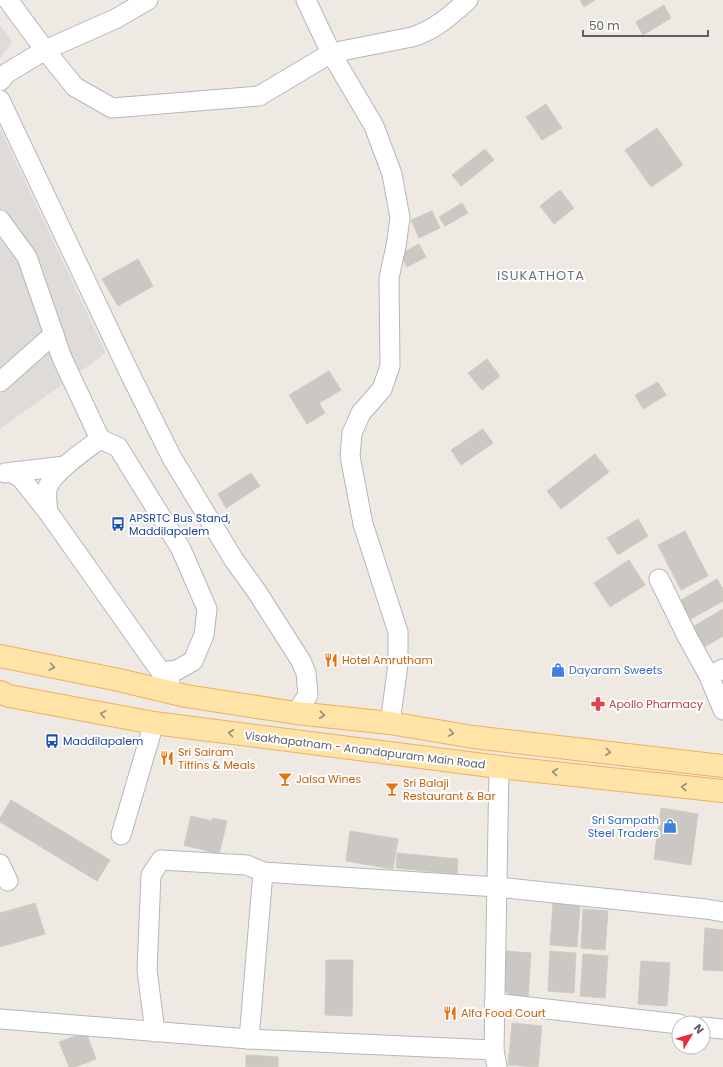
<svg xmlns="http://www.w3.org/2000/svg" width="723" height="1067" font-family="Poppins,sans-serif">
<rect width="100%" height="100%" fill="#eeeae3"/>
<g fill="#dfdcd7">
<polygon points="0,25 12,42 0,59"/>
<polygon points="0,128 106,353 0,429"/>
</g>
<g fill="#cbc7c2" stroke="#d3cac1">
<polygon points="580,0 595,0 584,7"/>
<polygon points="664,5 671,18 643,35 636,22"/>
<polygon points="546,104 562,128 542,140 526,117"/>
<polygon points="657,128 683,165 651,187 625,150"/>
<polygon points="485,149 494,160 461,186 452,175"/>
<polygon points="560,190 574,208 554,224 540,206"/>
<polygon points="462,203 468,213 445,226 439,217"/>
<polygon points="432,211 440,228 419,238 411,220"/>
<polygon points="419,244 426,257 407,267 400,254"/>
<polygon points="138,259 153,286 118,306 102,279"/>
<polygon points="487,359 500,376 482,390 468,373"/>
<polygon points="329,371 341,390 319,403 325,413 307,424 289,395"/>
<polygon points="658,382 666,395 643,409 635,395"/>
<polygon points="483,429 493,443 461,465 451,450"/>
<polygon points="595,454 609,472 561,509 547,491"/>
<polygon points="251,473 260,486 226,508 218,494"/>
<polygon points="638,519 648,536 618,555 607,538"/>
<polygon points="685,531 708,576 681,590 658,545"/>
<polygon points="629,560 645,585 610,607 594,583"/>
<polygon points="717,579 723,589 723,601 689,620 678,602"/>
<polygon points="723,609 723,636 703,648 691,628"/>
<polygon points="11,800 110,860 97,881 0,822 0,818"/>
<polygon points="661,808 698,814 691,865 654,859"/>
<polygon points="191,816 212,821 213,818 227,821 219,854 184,845"/>
<polygon points="350,831 398,839 393,869 346,861"/>
<polygon points="397,853 458,859 457,874 396,868"/>
<polygon points="35,903 45,934 0,947 0,913"/>
<polygon points="553,903 580,905 577,947 550,945"/>
<polygon points="583,909 608,911 605,950 581,948"/>
<polygon points="705,928 723,930 723,971 703,970"/>
<polygon points="506,951 531,953 528,998 512,997 504,989"/>
<polygon points="550,951 576,953 574,993 548,991"/>
<polygon points="583,954 608,956 605,998 580,996"/>
<polygon points="326,960 353,960 352,1016 325,1015"/>
<polygon points="641,961 670,963 667,1006 638,1004"/>
<polygon points="512,1023 542,1026 538,1067 508,1065"/>
<polygon points="86,1032 96,1059 75,1067 69,1067 59,1042"/>
<polygon points="246,1055 278,1057 278,1067 246,1067"/>
</g>
<g fill="none" stroke-linecap="round" stroke-linejoin="round">
<defs>
<g id="minor">
<path d="M8 0 45 50 75 87 112 108 259 96 331 53 412 37C435 30 451 15 468 0"/>
<polyline points="306,0 331,53 374,126 392,174 400,218 396,246 389,278 390,366 382,389 361,413 352,433 350,456 363,524 398,632 398,664 390,723"/>
<polyline points="0,81 7,73 45,50 115,19 148,0"/>
<polyline points="0,100 129,372 172,458 234,560 257,592 301,661 306,673 308,695 296,713"/>
<polyline points="0,220 27,257 62,358 100,439"/>
<polyline points="0,382 54,334"/>
<polyline points="5,473 65,466"/>
<polyline points="12,473 21,478 48,512 161,672 170,681"/>
<path d="M48 512C47 505 46 497 47 490 50 473 87 449 100 439L118 447 181 549 207 609 204 635 193 661 177 670 161 672"/>
<polyline points="659,579 688,638 709,676"/>
<polyline points="723,669 709,676 723,710"/>
<polyline points="121,835 154,723"/>
<polyline points="0,864 8,881"/>
<polyline points="494,1003 679,1024"/>
<polyline points="0,1019 249,1039 494,1050"/>
<polyline points="703,1027 723,1029"/>
<polyline points="155,1032 147,970 151,875 161,860 247,865 263,872 497,887 706,909 723,912"/>
<polyline points="249,1039 263,872"/>
<polyline points="497,1067 494,1050 499,767"/>
</g>
<g id="major">
<polyline points="0,656 119,680 186,696 296,713 390,723 473,737 723,766"/>
<polyline points="0,692 9,696 154,723 499,767 723,791"/>
</g>
</defs>
<use href="#minor" stroke="#b4b7ba" stroke-width="21"/>
<use href="#major" stroke="#f3af57" stroke-width="24"/>
<use href="#minor" stroke="#fff" stroke-width="19"/>
<use href="#major" stroke="#ffe3a7" stroke-width="22"/>
</g>
<defs><path id="oneway-chevron" d="M-2-3.5L2.5 0L-2 3.5" fill="none" stroke-width="1.6" stroke-linecap="round" stroke-linejoin="round"/></defs>
<g stroke="#948e7b">
<use href="#oneway-chevron" transform="translate(52 667) rotate(11)"/>
<use href="#oneway-chevron" transform="translate(103 714) rotate(-169)"/>
<use href="#oneway-chevron" transform="translate(322 715) rotate(6)"/>
<use href="#oneway-chevron" transform="translate(231 733) rotate(-173)"/>
<use href="#oneway-chevron" transform="translate(451 733) rotate(10)"/>
<use href="#oneway-chevron" transform="translate(608 752) rotate(6)"/>
<use href="#oneway-chevron" transform="translate(555 772) rotate(-174)"/>
<use href="#oneway-chevron" transform="translate(684 787) rotate(-174)"/>
</g>
<defs>
<symbol id="bus-bare" viewBox="-9 -9 18 18"><path d="M-5-6H5V4H4V6H2V4H-2V6H-4V4H-5ZM-3.5-4V0h7V-4ZM-3.5 1.2v1.5H-2V1.2ZM2 1.2v1.5H3.5V1.2Z" fill="#1a4fb4" stroke="#fff" stroke-width="2.5" paint-order="stroke"/></symbol>
<symbol id="restaurant-bare" viewBox="-9 -9 18 18"><path d="M-5-6h1v4h1v-4h1v4h1v-4h1v5L-1.5 .5V6h-2V.5L-5-1ZM5-6V6H3V1.5H1.5Q1.5-4 5-6Z" fill="#e8710a" stroke="#fff" stroke-width="2.5" paint-order="stroke"/></symbol>
<symbol id="shop-bare" viewBox="-9 -9 18 18"><path d="M-5-2.5h2.3a2.7 3.5 0 0 1 5.4 0H5L5.5 6h-11ZM-1.5-2.5h3a1.5 2.3 0 0 0-3 0Z" fill="#3f7fe0" stroke="#fff" stroke-width="2.5" paint-order="stroke"/></symbol>
<symbol id="pharmacy-bare" viewBox="-9 -9 18 18"><path d="M-2-6h4v4h4v4h-4v4h-4v-4h-4v-4h4Z" fill="#e0444e" stroke="#fff" stroke-width="2.5" paint-order="stroke"/></symbol>
<symbol id="bar-bare" viewBox="-9 -9 18 18"><path d="M-6-5H6L.8 .8V4.5H3.5V6h-7V4.5H-.8V.8Z" fill="#e8710a" stroke="#fff" stroke-width="2.5" paint-order="stroke"/></symbol>
</defs>
<g fill-rule="evenodd">
<use href="#bus-bare" x="108" y="514" width="20" height="20"/>
<use href="#restaurant-bare" x="321" y="650" width="20" height="20"/>
<use href="#shop-bare" x="548" y="660" width="20" height="20"/>
<use href="#pharmacy-bare" x="588" y="694" width="20" height="20"/>
<use href="#bus-bare" x="42" y="731" width="20" height="20"/>
<use href="#restaurant-bare" x="157" y="748" width="20" height="20"/>
<use href="#bar-bare" x="275" y="769" width="20" height="20"/>
<use href="#bar-bare" x="382" y="779" width="20" height="20"/>
<use href="#shop-bare" x="660" y="816" width="20" height="20"/>
<use href="#restaurant-bare" x="440" y="1003" width="20" height="20"/>
</g>
<g text-anchor="middle" dominant-baseline="central" stroke-width="4" stroke-linejoin="round" paint-order="stroke">
<g font-size="11" fill="#164399" stroke="#fff" text-anchor="start">
<text x="129" y="518">APSRTC Bus Stand,<tspan x="129" dy="13">Maddilapalem</tspan></text>
<text x="63" y="741">Maddilapalem</text>
</g>
<g font-size="11" fill="#c56008" stroke="#fff" text-anchor="start">
<text x="342" y="660">Hotel Amrutham</text>
<text x="178" y="752">Sri Sairam<tspan x="178" dy="13">Tiffins &amp; Meals</tspan></text>
<text x="296" y="779">Jalsa Wines</text>
<text x="403" y="783">Sri Balaji<tspan x="403" dy="13">Restaurant &amp; Bar</tspan></text>
<text x="461" y="1013">Alfa Food Court</text>
</g>
<g font-size="11" fill="#366cbe" stroke="#fff" text-anchor="start">
<text x="569" y="670">Dayaram Sweets</text>
<text x="659" y="820" text-anchor="end">Sri Sampath<tspan x="659" dy="13">Steel Traders</tspan></text>
</g>
<g font-size="11" fill="#be3a42" stroke="#fff" text-anchor="start">
<text x="609" y="704">Apollo Pharmacy</text>
</g>
<g font-size="11" fill="#5b6064" stroke="#fff">
<text transform="translate(365 750) rotate(7)">Visakhapatnam - Anandapuram Main Road</text>
</g>
<g font-size="13" letter-spacing="1" fill="#6c7276" stroke="#fff">
<text x="541" y="275">ISUKATHOTA</text>
</g>
</g>
<g transform="translate(691 1035) rotate(52)"><circle r="19" fill="#ffffff" stroke="#bdbfc1"/>
<path d="M0-3L7 15L0 10L-7 15Z" fill="#eb2c3c"/>
<text y="-6" font-size="11" font-weight="bold" text-anchor="middle" fill="#5b6064">N</text>
</g>
<path d="M583 30v6h125v-6" fill="none" stroke="#5b6064" stroke-width="2"/>
<text x="589" y="30" font-size="12" fill="#5b6064" stroke="#ffffff" stroke-width="3" paint-order="stroke">50 m</text>
</svg>
